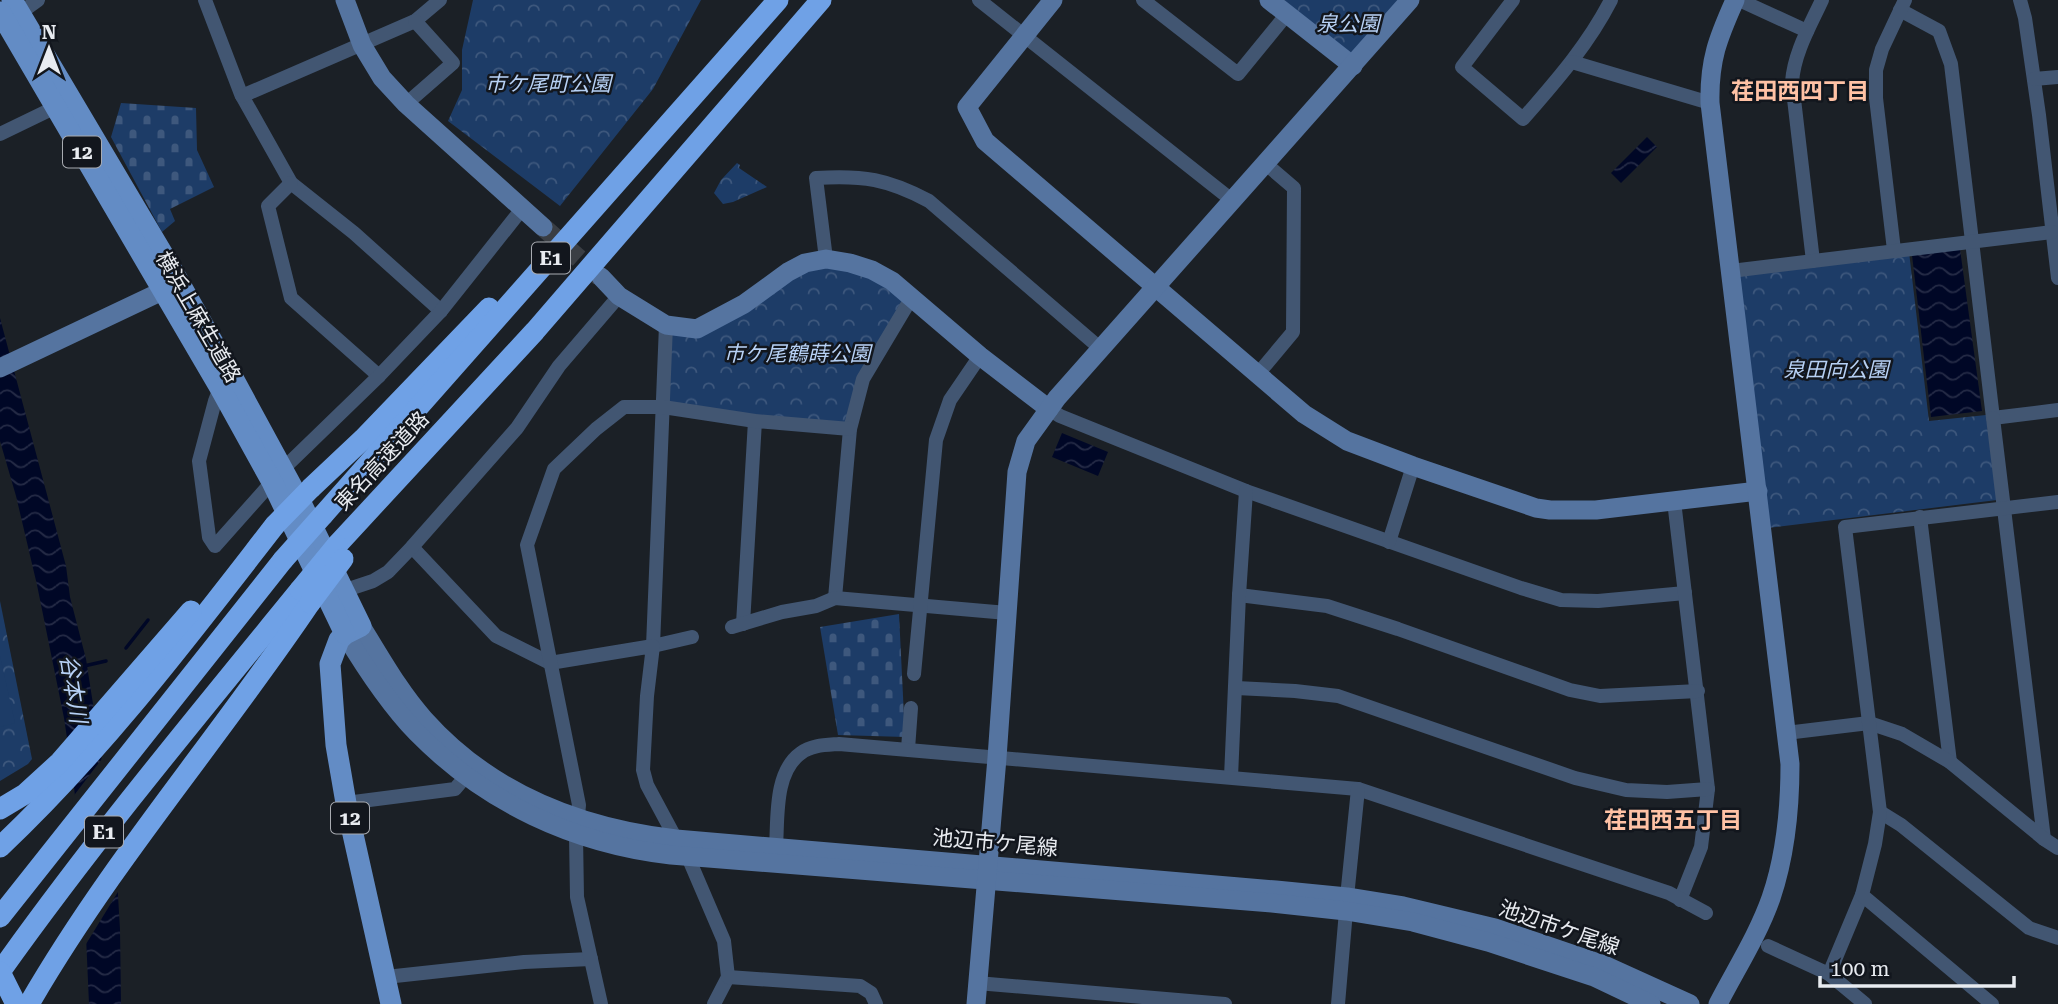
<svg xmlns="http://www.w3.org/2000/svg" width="2058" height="1004" font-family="'Roboto Serif','Noto Sans JP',serif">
<defs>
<pattern id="forest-crowns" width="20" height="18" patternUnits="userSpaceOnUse" patternTransform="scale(1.75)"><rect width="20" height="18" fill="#1d3c67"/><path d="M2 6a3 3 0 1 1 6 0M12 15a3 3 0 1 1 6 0" fill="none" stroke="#3e587d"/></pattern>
<pattern id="cemetery-stones" width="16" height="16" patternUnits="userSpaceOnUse" patternTransform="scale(1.75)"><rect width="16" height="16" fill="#1d3c67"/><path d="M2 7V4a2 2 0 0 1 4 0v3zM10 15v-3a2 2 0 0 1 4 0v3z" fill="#3e587d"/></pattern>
<pattern id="water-waves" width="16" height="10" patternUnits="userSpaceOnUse" patternTransform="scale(1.75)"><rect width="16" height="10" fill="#000726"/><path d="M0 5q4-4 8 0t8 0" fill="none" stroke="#252b46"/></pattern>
</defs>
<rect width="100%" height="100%" fill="#1b2026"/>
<g fill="url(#forest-crowns)">
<polygon points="473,0 701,0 653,89 560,206 448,121 462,90 462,50"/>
<polygon points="1285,0 1398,0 1352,56 1283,3"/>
<polygon points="737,163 740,165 739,168 767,187 733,202 723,204 714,193 721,180"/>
<polygon points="1909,252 1929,421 1986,415 1997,500 1768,528 1737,275"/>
<polygon points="826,259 912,297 863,379 850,429 663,407 666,325 697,329"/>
<polygon points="0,601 32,759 28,764 0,781"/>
</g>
<g fill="url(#cemetery-stones)">
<polygon points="121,103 196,108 197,150 214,187 170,209 175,221 162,232 111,137"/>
<polygon points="899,614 905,737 838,735 820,627"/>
</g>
<polygon fill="#1d3c67" points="0,656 15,723 0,727"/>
<g fill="url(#water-waves)">
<polygon points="1647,137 1657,147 1621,183 1611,173"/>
<polygon points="1960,249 1982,411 1931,417 1912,255"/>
<polygon points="0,318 66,566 70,597 86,659 115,845 120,929 121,1004 89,1004 83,869 73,778 64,718 37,585 16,496 0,441"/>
<polygon points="1062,433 1108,452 1098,476 1052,457"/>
</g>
<polygon fill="#1b2026" points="104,756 118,844 121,887 83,949 79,870 72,798"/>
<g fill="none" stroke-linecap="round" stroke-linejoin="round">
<g stroke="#000726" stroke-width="3.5">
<polyline points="126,648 148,620"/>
<polyline points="84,666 106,661"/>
</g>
<polyline stroke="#3a3e44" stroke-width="19" stroke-dasharray="19 10" stroke-linecap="butt" points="543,227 600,277"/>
<g stroke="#425672" stroke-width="14">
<polyline points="205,0 241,94 291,183 354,233 441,311"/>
<polyline points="979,0 1233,201"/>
<polyline points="1143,0 1238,74 1287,14"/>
<path d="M1513 0 1462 67 1523 119C1556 81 1588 45 1611 0"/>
<polyline points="1739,0 1807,31"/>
<polyline points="2020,0 2025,18 2039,115 2058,278"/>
<polyline points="1900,10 1939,31 1951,64 1993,418 2058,410"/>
<polyline points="20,13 38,0"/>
<polyline points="1572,62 1710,103"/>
<polyline points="2034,79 2058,77"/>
<polyline points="242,96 415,21 440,0"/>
<polyline points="406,104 453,63 415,21"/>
<polyline points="0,134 62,104"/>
<polyline points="291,183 268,206 291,298 379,376"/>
<polyline points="1894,250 1876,98 1876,70 1882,49 1905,0"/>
<path d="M826 259 816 178C863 175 888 179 929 201L1101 349"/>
<path d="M1813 261 1792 82C1794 53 1810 26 1822 0"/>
<polyline points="1731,271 2052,232"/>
<polyline points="666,325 653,646 692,637"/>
<polyline points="1257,375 1293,332 1294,188 1266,164"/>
<polyline points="220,388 215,401 199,461 209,537 215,546 272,482"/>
<polyline points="1049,409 1060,416 1246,491 1521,588 1561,600 1598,601 1685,593"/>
<polyline points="1993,418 2044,839"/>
<polyline points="283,469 379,376 441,311 522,209"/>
<polyline points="1674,501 1708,789 1701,847 1680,900"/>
<polyline points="1920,517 1950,762"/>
<polyline points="1389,542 1413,466"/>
<polyline points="412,547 496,636 550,663 653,646 647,696 643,770 647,785 676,839 688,857 724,941 728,977 714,1004"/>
<polyline points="343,591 373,581 388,572 412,547 517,428 559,366 619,296"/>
<polyline points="1239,595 1327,606 1398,629 1570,690 1600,696 1698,691"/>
<polyline points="835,598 850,429 863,379 912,297"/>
<polyline points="743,624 755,421"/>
<polyline points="732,627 782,612 816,606 835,598 1007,613"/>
<polyline points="914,674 936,440 950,400 980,356"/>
<polyline points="1236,688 1295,691 1338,696 1575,778 1626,790 1667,792 1708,789"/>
<polyline points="1786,733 1869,723 1902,734 1950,762 2044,839 2058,848"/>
<polyline points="908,749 911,708"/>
<polyline points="1231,777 1239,595 1246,491"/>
<polyline points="346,803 455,789 466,776"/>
<polyline points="1880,812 1901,825 2029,928 2058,938"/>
<path d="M776 847C778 818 774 772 801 753 811 745 826 745 839 744L1358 789 1669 893 1706 913"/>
<polyline points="1347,897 1358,789"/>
<polyline points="1768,946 1829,974 1862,895"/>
<polyline points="1829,974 1865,1004"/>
<polyline points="386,977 524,962 591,959"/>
<polyline points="728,977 860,986 871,993 876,1004"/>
<polyline points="977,983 1225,1004"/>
<polyline points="601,1004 577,897 576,835 579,805 527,545 554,469 596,429 624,407 663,407 755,421 850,429"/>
<polyline points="1338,1004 1346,911"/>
<polyline points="1992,1004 1862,895 1875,844 1880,812 1845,527 2058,502"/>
</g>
<g stroke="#5574a0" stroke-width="19">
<polyline points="345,0 362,45 382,78 406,104 543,227"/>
<polyline points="1053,0 967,107 985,141 1304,414 1347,441 1413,466 1536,508 1550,510 1596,510 1758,491"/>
<polyline points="1269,0 1353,66"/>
<polyline points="601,277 619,296 666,325 697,329 744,304 788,272 805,263 826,259 850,263 872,270 892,281 980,356 1049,409"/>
<polyline points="0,368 175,285"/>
<path d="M361 626C381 658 399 691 424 719 490 793 581 828 676 839L1276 890 1347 897 1403 906 1495 928 1604 965 1690 1004"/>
<path d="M345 634C366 669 389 704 417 733 486 803 574 844 671 855L1272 903 1346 911 1413 922 1488 942 1594 977 1651 1004"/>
<polyline points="976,1004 997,758 1017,472 1026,441 1057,398 1410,0"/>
<path d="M1718 1004C1736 969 1758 935 1771 898 1786 854 1790 810 1790 764L1710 103C1709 60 1718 38 1735 0"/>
</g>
<g stroke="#638cc5" stroke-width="21">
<polyline points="12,0 167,261 233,378 302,505 361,626 345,634 339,640 330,664 336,745 346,803 391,1004"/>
<polyline points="0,12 220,388 272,482 345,634"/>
</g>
<g stroke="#6fa1e6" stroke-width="21">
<polyline points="311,488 363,439 489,308"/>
<polyline points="323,515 778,0"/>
<polyline points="337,545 535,331 821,0"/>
<path d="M0 847C103 750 188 637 275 525"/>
<polyline points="0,917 283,560"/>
<path d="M0 972C94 840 198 715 300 590"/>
<path d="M29 1004C111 862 219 738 310 603"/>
</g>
<g stroke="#6fa1e6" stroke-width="21">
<polyline points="275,525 311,488"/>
<polyline points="283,560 323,515"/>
<polyline points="300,590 337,545"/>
<polyline points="310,603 343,559"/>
<polyline points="0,809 25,794 60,762 191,611"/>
<polyline points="0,972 16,1004"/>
</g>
</g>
<g text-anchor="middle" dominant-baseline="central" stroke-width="5" stroke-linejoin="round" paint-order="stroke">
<g fill="#12161d" stroke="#a8abb1" stroke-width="2">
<rect x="63" y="136.5" width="38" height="31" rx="5"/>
<rect x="532" y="242.5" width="38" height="31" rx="5"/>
<rect x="331" y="802.5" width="38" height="31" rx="5"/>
<rect x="85" y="816.5" width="38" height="31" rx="5"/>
</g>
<g font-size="19" font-weight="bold" fill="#e8ebf0">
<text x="82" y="152">12</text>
<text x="551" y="258">E1</text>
<text x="350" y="818">12</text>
<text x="104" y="832">E1</text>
</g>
<g font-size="21" font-style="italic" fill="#b7d1f5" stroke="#12161d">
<text x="1348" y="24">泉公園</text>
<text x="548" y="84">市ケ尾町公園</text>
<text x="797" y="354">市ケ尾鶴蒔公園</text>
<text x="1836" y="370">泉田向公園</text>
</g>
<g font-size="21" fill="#e8ebf0" stroke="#12161d">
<text transform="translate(198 317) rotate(60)">横浜上麻生道路</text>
<text transform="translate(382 461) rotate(-47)">東名高速道路</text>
<text transform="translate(995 843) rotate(5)">池辺市ケ尾線</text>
<text transform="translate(1559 928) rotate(19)">池辺市ケ尾線</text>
</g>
<g font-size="23" font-weight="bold" fill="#ffc2a5" stroke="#12161d">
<text x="1800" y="91">荏田西四丁目</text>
<text x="1673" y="820">荏田西五丁目</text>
</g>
<g font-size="23" font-style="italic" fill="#b7d1f6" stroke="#12161d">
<text transform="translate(73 689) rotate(81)">谷本川</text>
</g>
</g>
<g transform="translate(49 49)" stroke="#12161d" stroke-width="5" paint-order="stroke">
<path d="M0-5L12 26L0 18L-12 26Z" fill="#e8ebf0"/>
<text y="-10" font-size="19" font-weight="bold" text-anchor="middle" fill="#e8ebf0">N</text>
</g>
<path d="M1820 976v10h194v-10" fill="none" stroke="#e8ebf0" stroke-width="3.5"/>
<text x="1830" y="976" font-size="21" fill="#e8ebf0" stroke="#12161d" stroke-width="5" paint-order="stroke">100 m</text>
</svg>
